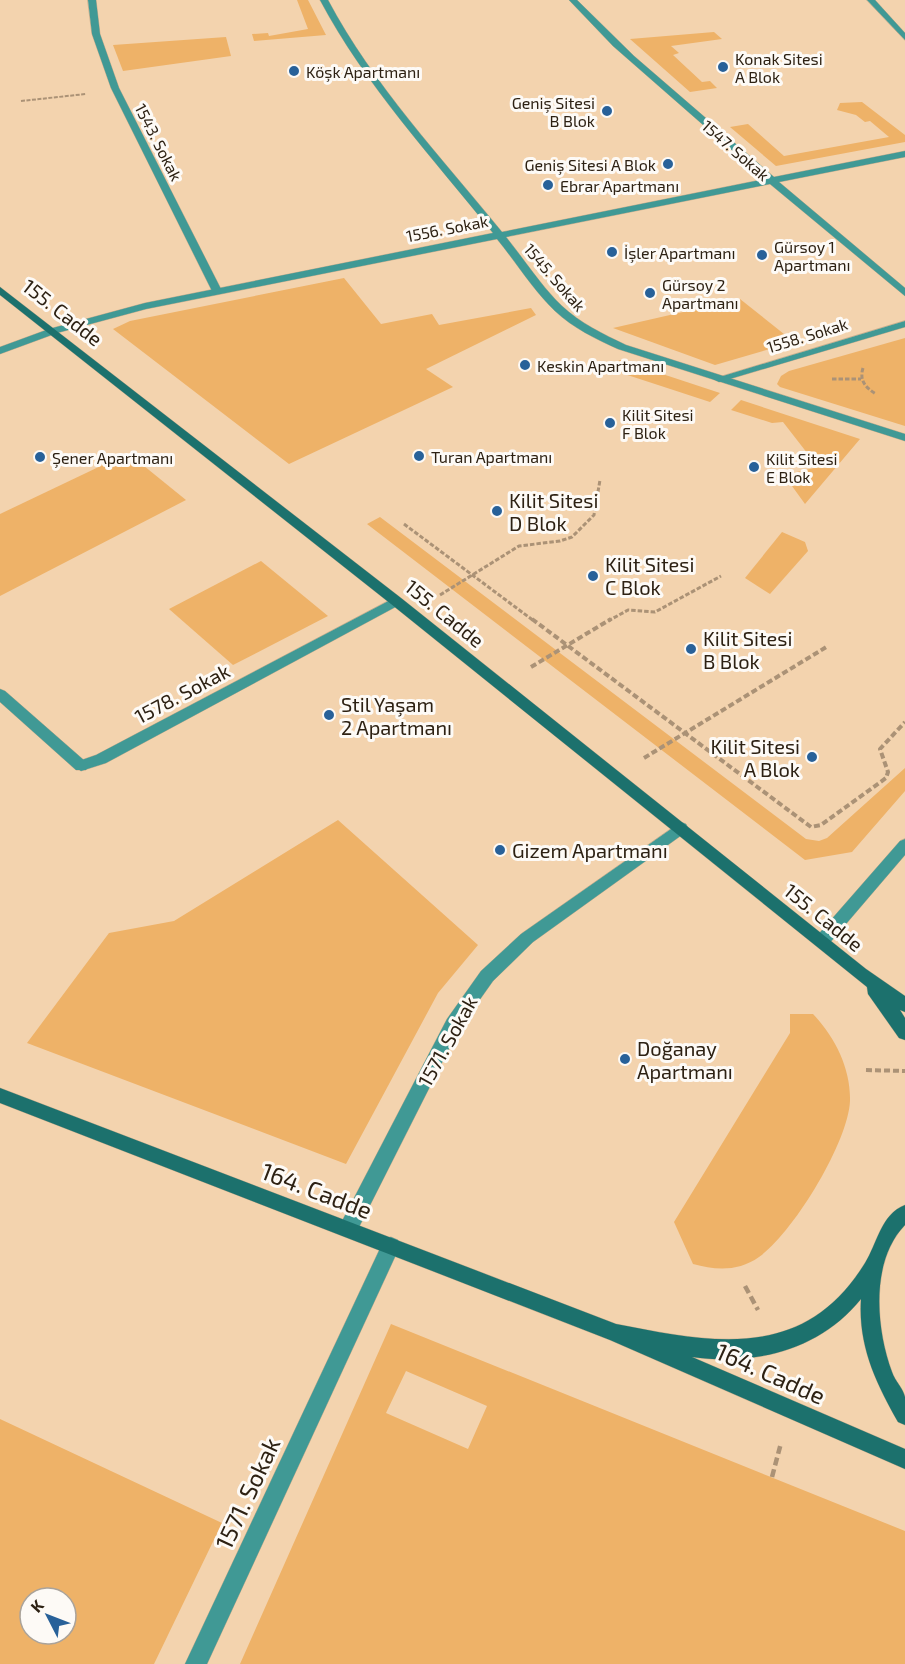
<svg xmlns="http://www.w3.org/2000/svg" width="905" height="1664" font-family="'Exo 2',sans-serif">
<rect width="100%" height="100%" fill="#f3d3ae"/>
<g fill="#eeb268" fill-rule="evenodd">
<polygon points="297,0 308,0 326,35 254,41 252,34 268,33 269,36 308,29"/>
<polygon points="714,32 722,39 671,46 679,53 673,55 702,82 710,81 717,88 690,92 630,39"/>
<polygon points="226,37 231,56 123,71 113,45"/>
<polygon points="862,102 905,135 905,142 776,166 730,127 748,124 784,156 889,137 870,121 865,122 856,115 837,110 840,103"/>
<polygon points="344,278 381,324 432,314 439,325 531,308 536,315 426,369 453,387 289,464 113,329 130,321"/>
<polygon points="740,299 794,342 715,365 613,328"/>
<polygon points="905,338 905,426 780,387 777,384 781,376 789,371"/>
<polygon points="620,360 720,393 710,402 606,368"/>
<polygon points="741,400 860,439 805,504 784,475 818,467 783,422 772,423 731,410"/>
<polygon points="128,453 186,500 0,596 0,514"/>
<polygon points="380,517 806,839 819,841 827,838 905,768 905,791 852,852 805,860 367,524"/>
<polygon points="782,532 805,542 808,551 770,594 745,578"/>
<polygon points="261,561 328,616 233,665 169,609"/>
<polygon points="338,820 478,945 438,993 346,1164 27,1043 109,933 174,921"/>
<path d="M790 1014H813C835 1037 851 1069 850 1101 848 1143 793 1233 759 1257 738 1272 715 1270 693 1264L674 1222 790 1033Z"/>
<path d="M391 1324 905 1531V1664H240ZM406 1371 487 1406 468 1449 386 1413Z"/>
<path d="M0 1419 222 1523 154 1664H0ZM30 1598H66V1634H30Z"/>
</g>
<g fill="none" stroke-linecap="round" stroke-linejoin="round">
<defs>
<g id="lane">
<polygon points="88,0 96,0 100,34 119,88 222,291 221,293 212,291 111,88 92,34"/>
<polygon points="867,0 875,0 905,33 905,40"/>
<polygon points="905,321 905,327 723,381 719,382 713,379"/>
<polygon points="396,597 403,601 401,604 106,763 81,771 74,766 76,762 96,755"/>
<polygon points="681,822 686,824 688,828 686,832 533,942 493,981 459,1029 355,1235 348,1237 341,1235 339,1229 341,1223 447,1019 481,971 521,934"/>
<polygon points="391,1237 398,1240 400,1246 207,1664 185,1664 384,1240"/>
</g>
<g id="street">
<path d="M320 0H328C373 85 441 157 502 232L765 179 613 46 569 0H577L634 56 774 177 905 151V157L779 182 905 288V296L770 184 506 237C524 259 541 286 562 306 580 323 603 334 626 345L905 434V441L618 349C596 339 573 328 555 311 533 290 516 262 497 239L146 309 57 333 0 354V347L49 329 145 303 493 233C433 158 365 85 320 0Z"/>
<polygon points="0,689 5,691 86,762 88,766 86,770 76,770 0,702"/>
<polygon points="905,839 905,855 828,945 822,947 816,945 814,941 816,937 900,841"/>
</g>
<g id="secondary">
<polygon points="0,287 401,598 866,969 905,996 905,1012 900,1010 905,1018 905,1040 899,1038 868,994 867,987 391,604 0,295"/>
<path d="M0 1088 616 1324C713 1343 804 1362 865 1263 877 1244 881 1214 905 1205V1225C870 1261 876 1329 892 1372 895 1381 903 1388 905 1397 905 1405 905 1416 905 1425L898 1422C876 1383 858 1346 861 1299 820 1350 755 1366 692 1357L905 1449V1469L610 1340 0 1103Z"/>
</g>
</defs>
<use href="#lane" stroke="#cbaf8f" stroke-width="1"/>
<use href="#street" stroke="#cbaf8f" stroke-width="1"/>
<use href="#secondary" stroke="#cbaf8f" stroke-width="1"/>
<polyline stroke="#ab9276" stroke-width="2" stroke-dasharray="4 1.5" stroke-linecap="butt" points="21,101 86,94"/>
<g stroke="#ab9276" stroke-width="3" stroke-dasharray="4.5 2" stroke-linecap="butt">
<path d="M863 368C859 381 866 388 876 394"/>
<polyline points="832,379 861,379"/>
<polyline points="404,524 534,621"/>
<polyline points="440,595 519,546 560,541 572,537 594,515 600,480"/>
<polyline points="608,621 628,610 655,612 721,576"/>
</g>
<g stroke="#ab9276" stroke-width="4" stroke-dasharray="6 3" stroke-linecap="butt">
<polyline points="532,619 811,827 821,825 886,778 888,772 880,749 905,722"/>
<polyline points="531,667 611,619"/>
<polyline points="644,758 828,646"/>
<polyline points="866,1070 905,1071"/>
</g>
<g stroke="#ab9276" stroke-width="4.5" stroke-dasharray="8 4" stroke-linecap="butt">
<polyline points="745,1286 758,1310"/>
<polyline points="772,1477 781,1443"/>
</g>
<use href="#lane" fill="#409995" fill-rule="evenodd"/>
<use href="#street" fill="#409995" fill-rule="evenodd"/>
<use href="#secondary" fill="#1c716d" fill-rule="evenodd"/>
</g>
<g fill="#286199" stroke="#fdfaf6" stroke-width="2">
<circle cx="723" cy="67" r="6"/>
<circle cx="294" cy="71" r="6"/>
<circle cx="607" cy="111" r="6"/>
<circle cx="668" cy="164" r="6"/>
<circle cx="548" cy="185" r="6"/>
<circle cx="612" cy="252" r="6"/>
<circle cx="762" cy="255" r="6"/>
<circle cx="650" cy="293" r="6"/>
<circle cx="525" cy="365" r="6"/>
<circle cx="610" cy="423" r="6"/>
<circle cx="419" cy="456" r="6"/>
<circle cx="40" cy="457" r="6"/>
<circle cx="754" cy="467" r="6"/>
<circle cx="497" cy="511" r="6"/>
<circle cx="593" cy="576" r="6"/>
<circle cx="691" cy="649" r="6"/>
<circle cx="329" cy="715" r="6"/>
<circle cx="812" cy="757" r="6"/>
<circle cx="500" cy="850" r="6"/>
<circle cx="625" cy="1059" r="6"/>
</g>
<g text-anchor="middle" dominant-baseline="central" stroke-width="6" stroke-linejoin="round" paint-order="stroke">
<g font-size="16" fill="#2d2113" stroke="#fdfaf6" text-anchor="start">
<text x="735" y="58">Konak Sitesi<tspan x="735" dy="18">A Blok</tspan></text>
<text x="306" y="71">Köşk Apartmanı</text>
<text x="595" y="102" text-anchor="end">Geniş Sitesi<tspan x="595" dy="18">B Blok</tspan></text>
<text x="656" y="164" text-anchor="end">Geniş Sitesi A Blok</text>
<text x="560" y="185">Ebrar Apartmanı</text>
<text x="774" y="246">Gürsoy 1<tspan x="774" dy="18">Apartmanı</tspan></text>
<text x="624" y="252">İşler Apartmanı</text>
<text x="662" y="284">Gürsoy 2<tspan x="662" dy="18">Apartmanı</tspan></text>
<text x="537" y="365">Keskin Apartmanı</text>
<text x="622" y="414">Kilit Sitesi<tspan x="622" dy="18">F Blok</tspan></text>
<text x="431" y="456">Turan Apartmanı</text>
<text x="52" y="457">Şener Apartmanı</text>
<text x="766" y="458">Kilit Sitesi<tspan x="766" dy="18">E Blok</tspan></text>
</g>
<g font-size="16" fill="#2d2113" stroke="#fdfaf6">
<text transform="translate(159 142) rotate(63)">1543. Sokak</text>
<text transform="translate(736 150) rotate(41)">1547. Sokak</text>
<text transform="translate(447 228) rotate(-11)">1556. Sokak</text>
<text transform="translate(555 277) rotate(49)">1545. Sokak</text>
<text transform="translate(807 335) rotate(-17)">1558. Sokak</text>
</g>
<g font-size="20" fill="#2d2113" stroke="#fdfaf6">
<text transform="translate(63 312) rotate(38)">155. Cadde</text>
<text transform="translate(445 613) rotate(39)">155. Cadde</text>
<text transform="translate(182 693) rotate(-28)">1578. Sokak</text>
<text transform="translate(824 917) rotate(39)">155. Cadde</text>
<text transform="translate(447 1041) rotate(-61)">1571. Sokak</text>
</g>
<g font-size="20" fill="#2d2113" stroke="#fdfaf6" text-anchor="start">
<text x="509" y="500">Kilit Sitesi<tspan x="509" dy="23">D Blok</tspan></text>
<text x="605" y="564">Kilit Sitesi<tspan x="605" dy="23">C Blok</tspan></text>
<text x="703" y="638">Kilit Sitesi<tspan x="703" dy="23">B Blok</tspan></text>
<text x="341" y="704">Stil Yaşam<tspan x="341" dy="23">2 Apartmanı</tspan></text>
<text x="800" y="746" text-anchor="end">Kilit Sitesi<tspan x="800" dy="23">A Blok</tspan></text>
<text x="512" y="850">Gizem Apartmanı</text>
<text x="637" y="1048">Doğanay<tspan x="637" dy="23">Apartmanı</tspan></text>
</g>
<g font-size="24" fill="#2d2113" stroke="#fdfaf6">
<text transform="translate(317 1190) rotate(21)">164. Cadde</text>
<text transform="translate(771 1373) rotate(24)">164. Cadde</text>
<text transform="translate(247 1493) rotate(-65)">1571. Sokak</text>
</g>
</g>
<g transform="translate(48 1616) rotate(312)"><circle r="28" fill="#fdfaf6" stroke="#aaa39b" stroke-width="1.5"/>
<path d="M0-4.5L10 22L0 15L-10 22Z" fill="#286199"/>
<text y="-9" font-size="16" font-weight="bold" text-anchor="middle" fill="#2d2113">K</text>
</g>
</svg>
